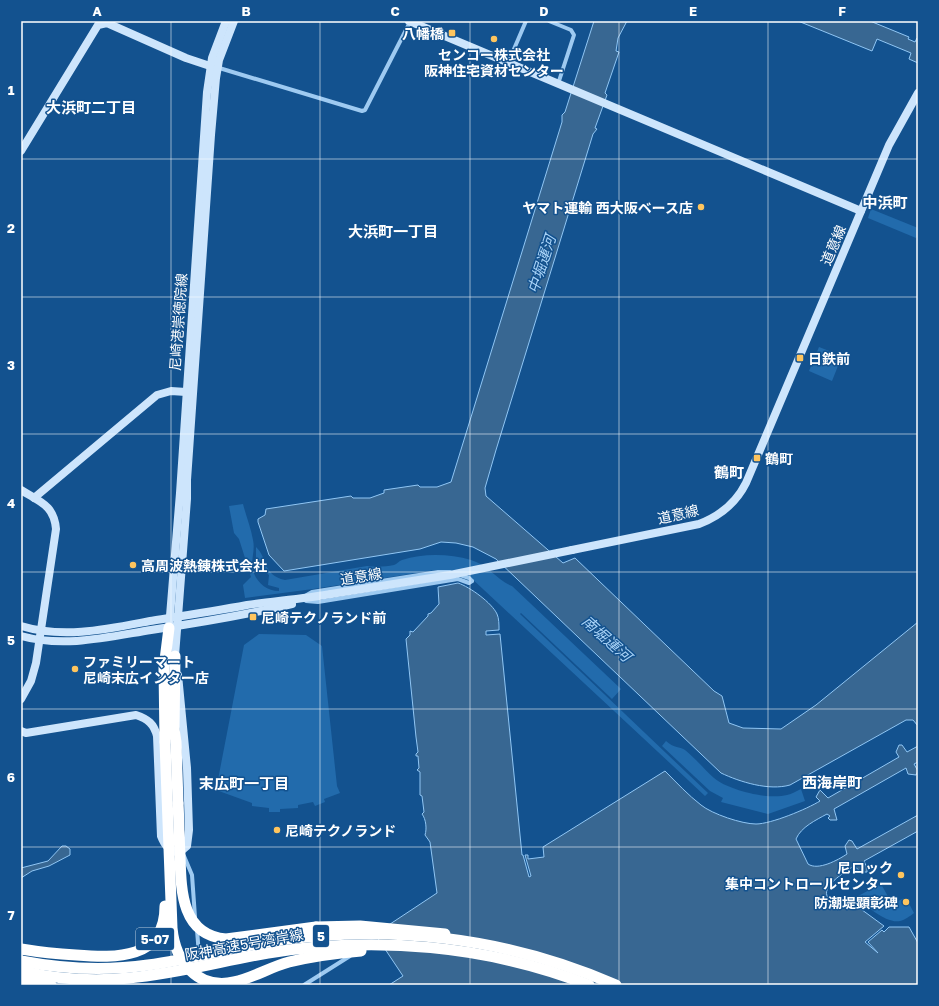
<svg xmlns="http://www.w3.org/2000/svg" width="939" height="1006" font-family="'Golos Text','Noto Sans JP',sans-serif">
<rect width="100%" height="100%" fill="#13528f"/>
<g fill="#226bac">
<polygon points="871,209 918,228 918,236 916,238 868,218"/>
<polygon points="819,347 842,356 832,381 809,371"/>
<path d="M243 504C246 516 251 528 253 540 255 549 252 557 252 566 254 580 265 591 279 591V588L268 585 269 575 264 571H257L256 567V547C268 558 262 575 285 580L367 566C376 567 385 567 394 565 397 564 399 561 402 560 424 553 450 554 471 560 488 565 497 580 512 586L621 689 612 699 521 613 520 614 708 793 705 796 672 765 469 576 458 571 436 570 313 589 245 598 243 585 251 577 239 539 234 533 229 506Z"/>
<polygon points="259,634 306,635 322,646 337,786 340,793 324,799 325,802 315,806 313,802 298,805 298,808 280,809 280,812 269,812 269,808 252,806 252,803 216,790 244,645"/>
<path d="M666 741C675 749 679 746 685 750 695 758 704 769 714 778 728 790 768 800 787 795 792 794 796 791 801 789L805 801 768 814 721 802 723 798 710 791 662 746Z"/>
<path d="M881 884 890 900 896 902 904 898H906L914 913C910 916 905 920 900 921 887 924 865 906 858 896Z"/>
</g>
<g fill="#386792" stroke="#90c6f4">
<path d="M594 21H627L618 38 616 51 619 52 605 93 607 95 595 128 597 129 593 134 496 450 485 488 486 496 563 563 575 558 714 691 722 696 729 723 743 728 781 729 816 705 918 622V726L913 720H906L790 785C769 791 740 782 721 773L496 559 473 547 456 543 441 542 420 549 284 571 269 555 258 522V519L265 515 266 509 351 496 353 498H370L384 493V490L418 485 420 487H437L451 482 562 122V115L565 112Z"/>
<polygon points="798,21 870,21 909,37 908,39 915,42 917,38 918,63 909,59 911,53 877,39 872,51"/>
<path d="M458 583C470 587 492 603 497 614 499 618 499 625 499 630L486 631V635L500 634 522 855H523L529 877 531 876 525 855H528V859L544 857 543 847 665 771C677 783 688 795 701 805 712 814 742 824 756 824 771 824 807 809 820 801L816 797 820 790 828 798 899 757 896 752 899 745H902L907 752 918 746V762L914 764 918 771 916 775 908 774 906 768 834 809 837 820H830L828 818 830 816 827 814C816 820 801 827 796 839L808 864C818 871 838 860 847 854L845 846 849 840 852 841 857 849 918 815V831L864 861 867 868V872H861L854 866C845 872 814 890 832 901L851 897 854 904 884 926 865 942 878 953 868 942 882 930 884 932 889 927H909L918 943V985H389L403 976 375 934 437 893 430 842 425 835C427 829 426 819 422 814L424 812 422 796 420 795V772L417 770 419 768 418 756H416V754L418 752 416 737 406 639 410 635V631L413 632 428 616V614L431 613 439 604 438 587Z"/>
<polygon points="62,846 66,846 70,849 70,855 49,866 32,871 21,878 21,868 48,861"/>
</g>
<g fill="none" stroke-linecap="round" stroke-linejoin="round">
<g stroke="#9ecaf1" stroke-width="4">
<polyline points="549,21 571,30 574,35 558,84"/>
<polyline points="508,63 526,21"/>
<polyline points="216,67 362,111 365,110 410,22"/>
<polyline points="460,575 469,578 472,581"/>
<polyline points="305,596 312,592 438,572 450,572"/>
<polyline points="306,601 318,602 458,579 469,583 472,581"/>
<polyline points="184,856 192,875 195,917"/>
<polyline points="197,930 199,955"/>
<polyline points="304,985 350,956"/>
</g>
<g stroke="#cde5fc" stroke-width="8">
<polyline points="409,21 861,211"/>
<polyline points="21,151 98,25 107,23 186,58 210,66"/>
<path d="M21 490C40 502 54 505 56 529L36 663 31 681 21 699"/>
<polyline points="34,498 157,395 171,391 186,392"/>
<path d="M572 550 699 524C720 516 736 503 746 483L889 145 918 93"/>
<path d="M21 626C64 639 108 629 150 621 182 616 215 611 247 605 275 601 303 599 331 594"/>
<polyline points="169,628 180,493 207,92 212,58 226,21"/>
<path d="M21 636C64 648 108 637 151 630 198 623 246 615 292 604"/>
<polyline points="176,662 175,656 187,499 187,480 211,135 216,78 219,60 234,21"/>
<path d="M21 731 26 733 136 715C148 719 154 724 157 736L161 836C164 844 170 853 180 852L187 846 189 830 187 768 178 675"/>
</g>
<g stroke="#fff" stroke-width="11">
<polyline points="175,656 174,729 176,742 178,803"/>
<polyline points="165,742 164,668 169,628"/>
<polyline points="316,927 360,926 445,934"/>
<polyline points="21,980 51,985"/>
</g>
<polyline stroke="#cde5fc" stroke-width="8" points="331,594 450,575 572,550"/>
<g stroke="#fff" stroke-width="11">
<path d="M165 742 172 928C175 961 197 990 234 982 253 978 270 967 289 962 313 956 337 953 361 951"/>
<path d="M178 803C179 820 179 838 180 855 181 890 181 935 226 939L316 927"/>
<path d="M21 949C39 952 58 954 76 955 116 958 165 960 165 906"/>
<path d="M21 961C63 969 106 971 148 965 188 960 228 949 268 942 387 923 506 937 616 985"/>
<path d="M21 971C56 979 93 982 129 978 176 974 222 961 268 953 376 936 487 945 589 985"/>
</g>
</g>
<path fill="none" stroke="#fff" stroke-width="1" stroke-opacity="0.55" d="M171 21V985M320 21V985M470 21V985M619 21V985M768 21V985M21 159H918M21 297H918M21 434H918M21 572H918M21 709H918M21 847H918"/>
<g fill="#ffc55e" stroke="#13528f" stroke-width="1.5">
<rect x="448" y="29" width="8" height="8" rx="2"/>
<circle cx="494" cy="39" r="4"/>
<circle cx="701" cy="207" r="4"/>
<rect x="796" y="354" width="8" height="8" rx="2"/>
<rect x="753" y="454" width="8" height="8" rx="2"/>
<circle cx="133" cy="565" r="4"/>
<rect x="249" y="613" width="8" height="8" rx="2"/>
<circle cx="75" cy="669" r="4"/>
<circle cx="277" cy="830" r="4"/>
<circle cx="901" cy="875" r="4"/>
<circle cx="906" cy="902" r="4"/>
</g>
<g text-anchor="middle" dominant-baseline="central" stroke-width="3" stroke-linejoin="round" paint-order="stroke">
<g fill="#13528f" stroke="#b8cbdd" stroke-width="1">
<rect x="313" y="925" width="16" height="22" rx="3"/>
<rect x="136" y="928" width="38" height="22" rx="3"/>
</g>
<g font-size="13" font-weight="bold" fill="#fff">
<text x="321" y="936">5</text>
<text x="155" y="939">5-07</text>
</g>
<g font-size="14" font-weight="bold" fill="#fff" stroke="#13528f" text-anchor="start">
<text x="444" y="33" text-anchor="end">八幡橋</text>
<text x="494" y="54" text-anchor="middle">センコー株式会社<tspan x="494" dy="16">阪神住宅資材センター</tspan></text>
<text x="693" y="207" text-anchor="end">ヤマト運輸 西大阪ベース店</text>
<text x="808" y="358">日鉄前</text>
<text x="765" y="458">鶴町</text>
<text x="141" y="565">高周波熱錬株式会社</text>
<text x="261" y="617">尼崎テクノランド前</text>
<text x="83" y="661">ファミリーマート<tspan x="83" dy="16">尼崎末広インター店</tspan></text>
<text x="285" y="830">尼崎テクノランド</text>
<text x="893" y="867" text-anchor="end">尼ロック<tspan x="893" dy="16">集中コントロールセンター</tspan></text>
<text x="898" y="902" text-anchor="end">防潮堤顕彰碑</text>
</g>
<g font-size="14" fill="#fff" stroke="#13528f">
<text transform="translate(833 245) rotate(-67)">道意線</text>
<text transform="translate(178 322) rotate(-86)">尼崎港崇徳院線</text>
<text transform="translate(678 514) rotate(-13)">道意線</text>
<text transform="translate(361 576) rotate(-9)">道意線</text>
<text transform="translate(244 944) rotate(-10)">阪神高速5号湾岸線</text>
</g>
<g font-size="15" font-weight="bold" fill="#fff" stroke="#13528f">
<text x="91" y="107">大浜町二丁目</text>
<text x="885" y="202">中浜町</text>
<text x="393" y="231">大浜町一丁目</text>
<text x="729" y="472">鶴町</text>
<text x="832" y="782">西海岸町</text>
<text x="244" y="783">末広町一丁目</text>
</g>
<g font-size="15" font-style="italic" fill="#aad4f8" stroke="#13528f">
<text transform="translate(541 264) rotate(-72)">中堀運河</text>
<text transform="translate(607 638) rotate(42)">南堀運河</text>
</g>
</g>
<rect width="939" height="1006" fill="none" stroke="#13528f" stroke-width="44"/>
<rect x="22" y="22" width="895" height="962" fill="none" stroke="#fff" stroke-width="1.5"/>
<g font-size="13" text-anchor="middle" font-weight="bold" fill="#fff">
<text x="97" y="16">A</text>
<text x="246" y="16">B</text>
<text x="395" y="16">C</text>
<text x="544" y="16">D</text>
<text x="693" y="16">E</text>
<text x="842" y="16">F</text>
<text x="11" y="95">1</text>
<text x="11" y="233">2</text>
<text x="11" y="370">3</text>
<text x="11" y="508">4</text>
<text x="11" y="645">5</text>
<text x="11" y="782">6</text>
<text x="11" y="920">7</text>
</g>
</svg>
